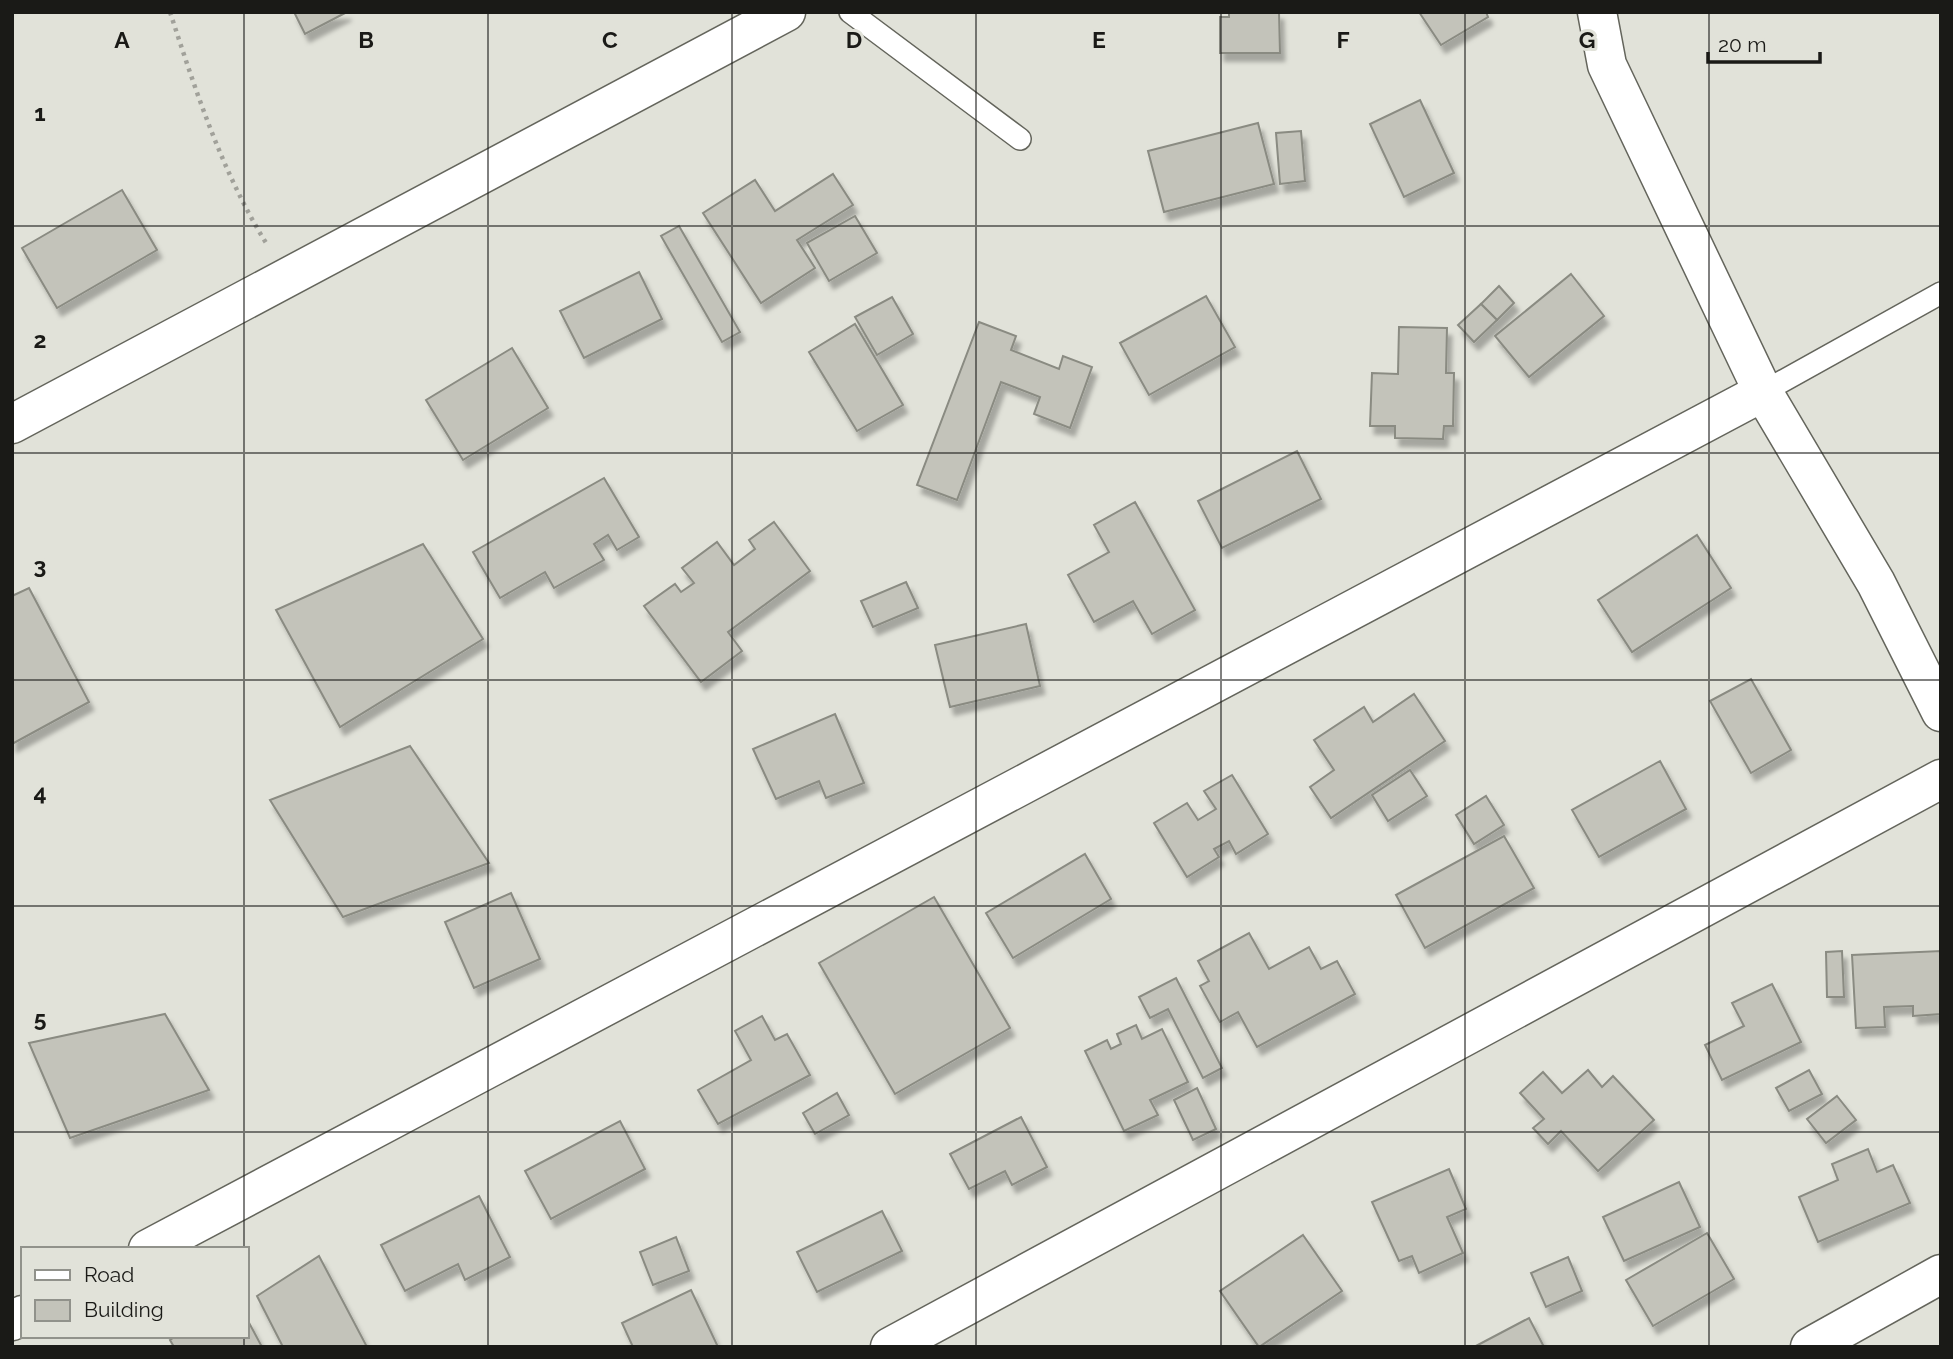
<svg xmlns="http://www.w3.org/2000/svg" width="1953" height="1359" font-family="Raleway,sans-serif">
<defs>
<filter id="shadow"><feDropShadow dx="4.5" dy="8" stdDeviation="2" flood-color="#0004"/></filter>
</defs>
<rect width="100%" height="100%" fill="#e1e2d9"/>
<g fill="#c3c3ba" stroke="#8a8b82" stroke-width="2" filter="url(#shadow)">
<polygon points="294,12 347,12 305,34"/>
<polygon points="1229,12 1279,12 1280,53 1220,53 1220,17 1229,17"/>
<polygon points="1419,12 1486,12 1488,17 1441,45"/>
<polygon points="1420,100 1454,173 1404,197 1370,124"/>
<polygon points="1258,123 1274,184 1164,212 1148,151"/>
<polygon points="1301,131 1305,181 1280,184 1276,133"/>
<polygon points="833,174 853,205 797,240 815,268 761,303 703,213 755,180 775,211"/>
<polygon points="122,190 157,250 57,308 22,248"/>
<polygon points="855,216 877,253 829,281 807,243"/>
<polygon points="679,226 740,332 722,342 661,236"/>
<polygon points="639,272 662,319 584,358 560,311"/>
<polygon points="1571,274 1604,316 1529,377 1495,336"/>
<polygon points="1499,286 1514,303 1497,320 1481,304"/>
<polygon points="1206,296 1235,347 1149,395 1120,343"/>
<polygon points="892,297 913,334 877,355 855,317"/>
<polygon points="1481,304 1497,320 1474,342 1458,325"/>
<polygon points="979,322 1016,336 1011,350 1059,369 1063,356 1092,367 1070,428 1034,414 1040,397 1001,382 957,500 917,485"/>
<polygon points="855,324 903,405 857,431 809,352"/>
<polygon points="1399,327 1447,328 1446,373 1454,373 1453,426 1444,426 1443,439 1395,438 1395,426 1370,426 1372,373 1398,374"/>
<polygon points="512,348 548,408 463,460 426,400"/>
<polygon points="1297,451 1321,499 1222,548 1198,501"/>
<polygon points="604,478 639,537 617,550 608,535 594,544 604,560 554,588 545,572 500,598 473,552"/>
<polygon points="1135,502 1195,610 1152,634 1133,601 1094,622 1068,575 1109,552 1094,525"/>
<polygon points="774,522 810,571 728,632 742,651 701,682 644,606 675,584 681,592 694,583 682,568 717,542 734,565 755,549 749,540"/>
<polygon points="1697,535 1731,588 1632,652 1598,600"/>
<polygon points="423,544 483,639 340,727 276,610"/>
<polygon points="906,582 918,608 873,627 861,601"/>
<polygon points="29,588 89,702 12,744 12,596"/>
<polygon points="1026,624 1040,686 950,707 935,645"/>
<polygon points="1751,679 1791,750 1751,773 1710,701"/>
<polygon points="1414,694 1445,741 1331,818 1310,787 1334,770 1314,740 1364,707 1373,722"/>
<polygon points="835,714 864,783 826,798 819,781 776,799 753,749"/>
<polygon points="410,746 489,863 343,917 270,800"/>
<polygon points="1660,761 1686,809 1599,857 1572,810"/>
<polygon points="1410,770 1427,796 1388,821 1372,795"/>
<polygon points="1232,775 1268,834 1236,854 1229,841 1214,849 1219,857 1187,877 1154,823 1187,803 1198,820 1216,809 1204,791"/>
<polygon points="1486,796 1504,825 1474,844 1456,815"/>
<polygon points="1504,836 1534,888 1425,948 1396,895"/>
<polygon points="1085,854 1111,899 1013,958 986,913"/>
<polygon points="511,893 540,959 474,988 445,922"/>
<polygon points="934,897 1010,1028 895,1094 819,963"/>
<polygon points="1249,933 1269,969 1309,947 1321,969 1337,961 1355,994 1257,1047 1238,1012 1220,1022 1200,986 1209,981 1198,961"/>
<polygon points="1842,951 1844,997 1827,997 1826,952"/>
<polygon points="1941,951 1941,1014 1913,1016 1913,1006 1884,1007 1885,1027 1856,1028 1852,955"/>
<polygon points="1176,978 1222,1068 1203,1078 1168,1009 1150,1018 1139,997"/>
<polygon points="1772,984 1801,1042 1722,1080 1705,1045 1744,1026 1732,1003"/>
<polygon points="165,1014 209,1090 70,1138 29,1043"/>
<polygon points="762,1016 775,1040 787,1034 810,1075 718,1124 698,1090 751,1060 735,1031"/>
<polygon points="1136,1025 1142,1039 1162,1029 1188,1082 1150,1100 1158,1115 1124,1131 1085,1051 1107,1040 1111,1049 1121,1044 1117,1034"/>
<polygon points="1588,1070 1602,1087 1613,1076 1654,1120 1598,1171 1561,1131 1548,1144 1533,1128 1544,1119 1520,1093 1543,1072 1562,1093"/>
<polygon points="1809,1070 1822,1094 1789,1111 1776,1088"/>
<polygon points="1197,1088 1216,1129 1193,1140 1174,1100"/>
<polygon points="837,1093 849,1115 815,1134 803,1113"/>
<polygon points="1837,1096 1856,1120 1826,1143 1807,1119"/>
<polygon points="1021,1117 1047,1167 1012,1185 1005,1171 969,1189 950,1154"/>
<polygon points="620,1121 645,1169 551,1219 525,1171"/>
<polygon points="1868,1149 1877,1172 1893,1165 1910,1203 1818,1242 1799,1197 1838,1180 1832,1164"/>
<polygon points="1449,1169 1466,1209 1447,1217 1463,1253 1419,1273 1412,1256 1399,1261 1372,1202"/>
<polygon points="1679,1182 1700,1227 1624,1261 1603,1217"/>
<polygon points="479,1196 510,1257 465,1280 458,1264 405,1291 381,1245"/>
<polygon points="882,1211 902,1251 817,1292 797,1252"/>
<polygon points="1707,1233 1734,1279 1653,1326 1626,1280"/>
<polygon points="1303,1235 1342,1291 1259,1347 1220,1291"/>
<polygon points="676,1237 689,1271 653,1285 640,1252"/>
<polygon points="319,1256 367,1347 283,1347 257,1296"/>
<polygon points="1568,1257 1582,1291 1546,1307 1531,1273"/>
<polygon points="691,1290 718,1347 633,1347 622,1323"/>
<polygon points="1529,1318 1544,1347 1474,1347"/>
<polygon points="247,1319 262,1347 174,1347 170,1340 176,1336 247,1336"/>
</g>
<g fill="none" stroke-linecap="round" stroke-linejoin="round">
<defs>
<g id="service">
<polyline points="850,12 1020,139"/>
<polyline points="1763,392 1941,293"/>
</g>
<g id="minor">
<polyline points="1597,12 1607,65 1763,392 1876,583 1941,712"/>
<polyline points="12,424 786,12"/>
<polyline points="148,1249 1763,392"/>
<polyline points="12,1321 23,1315"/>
<polyline points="890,1347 1941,779"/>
<polyline points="1810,1347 1941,1274"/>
</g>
</defs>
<use href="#service" stroke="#64655c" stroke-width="24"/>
<use href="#minor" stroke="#64655c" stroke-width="41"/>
<path stroke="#a1a19a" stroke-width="4.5" stroke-dasharray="3.5 5" stroke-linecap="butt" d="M170 12C196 92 223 175 268 246"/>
<use href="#service" stroke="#fff" stroke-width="21"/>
<use href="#minor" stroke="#fff" stroke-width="38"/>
</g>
<path fill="none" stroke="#1a1a17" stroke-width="2" stroke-opacity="0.55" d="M244 12V1249M488 12V1347M732 12V1347M976 12V1347M1221 12V1347M1465 12V1347M1709 12V1347M12 226H1941M12 453H1941M12 680H1941M12 906H1941M12 1132H1941M244 1336V1347"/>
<g font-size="23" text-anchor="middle" font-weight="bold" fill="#1a1a17" stroke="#e1e2d9" stroke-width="6" stroke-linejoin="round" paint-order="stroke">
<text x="122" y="48">A</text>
<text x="366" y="48">B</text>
<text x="610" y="48">C</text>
<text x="854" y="48">D</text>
<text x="1099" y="48">E</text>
<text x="1343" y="48">F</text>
<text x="1587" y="48">G</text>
<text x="40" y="121">1</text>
<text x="40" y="348">2</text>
<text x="40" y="574">3</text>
<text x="40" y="801">4</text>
<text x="40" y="1027">5</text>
</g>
<rect width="1953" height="1359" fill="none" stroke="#1a1a17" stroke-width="28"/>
<rect x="21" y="1247" width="228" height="91" fill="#e1e2d9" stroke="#91928b" stroke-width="2"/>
<rect x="35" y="1270" width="35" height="10" fill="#ffffff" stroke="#91928b" stroke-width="2"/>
<text x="84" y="1282" font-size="21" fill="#1a1a17">Road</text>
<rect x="35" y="1300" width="35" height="21" fill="#c3c3ba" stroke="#91928b" stroke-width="2"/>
<text x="84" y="1317" font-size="21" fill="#1a1a17">Building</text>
<path d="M1708 52v10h112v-10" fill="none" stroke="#1a1a17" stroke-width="3.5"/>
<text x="1718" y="52" font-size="21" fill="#1a1a17" stroke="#e1e2d9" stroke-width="5" paint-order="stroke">20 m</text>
</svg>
